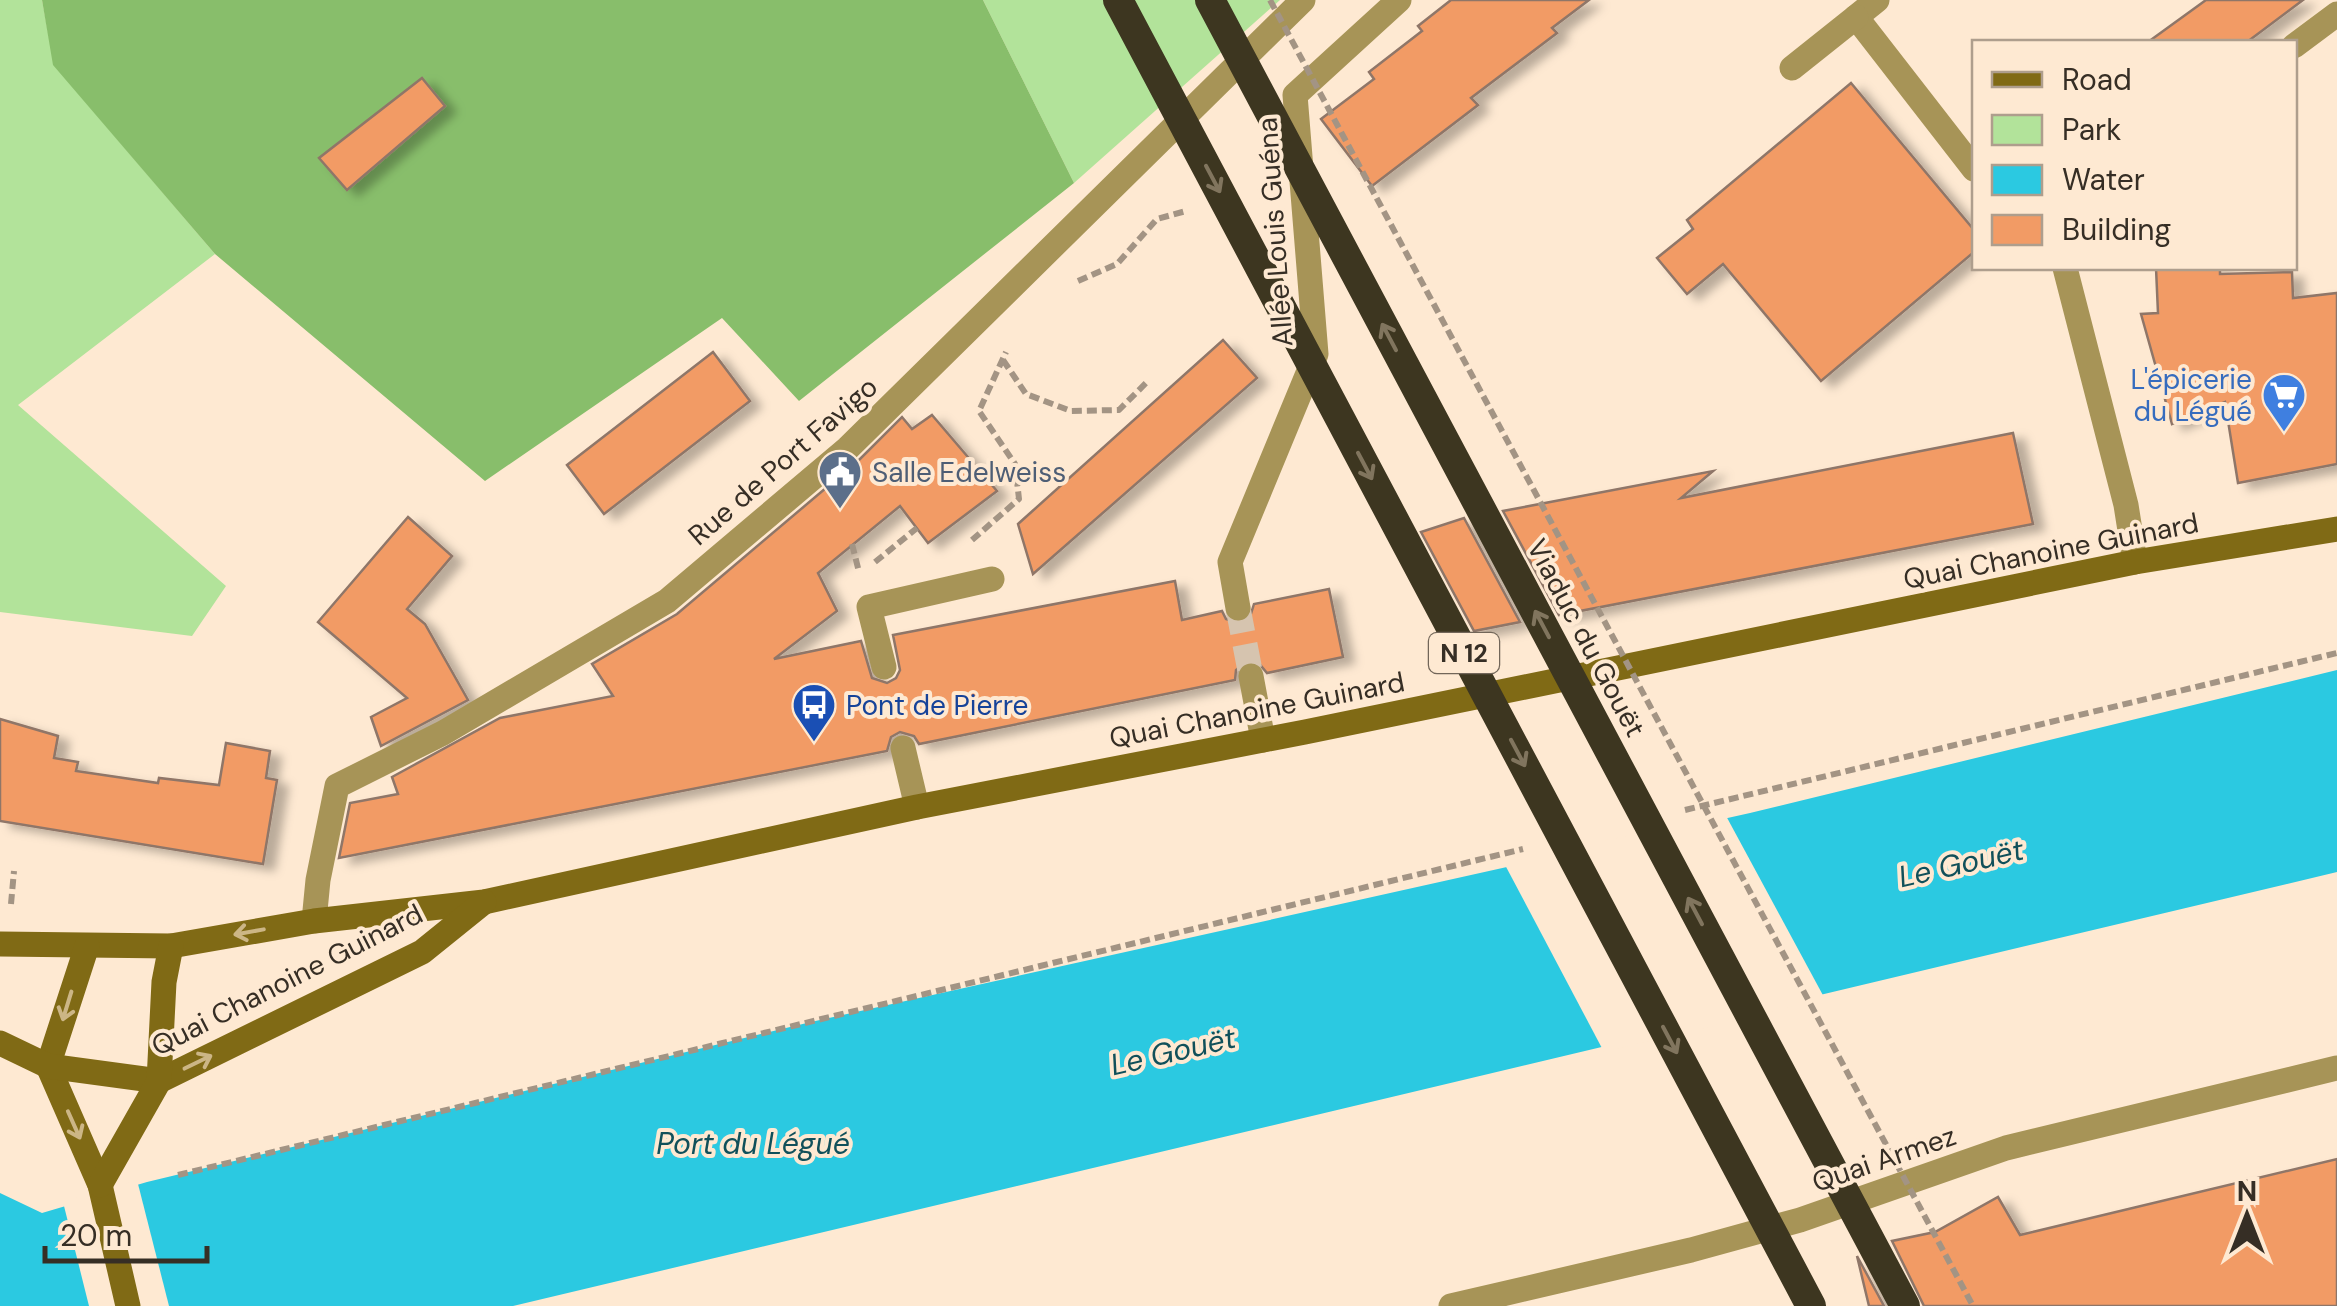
<svg xmlns="http://www.w3.org/2000/svg" width="2337" height="1306" font-family="'DM Sans',sans-serif">
<defs>
<filter id="shadow"><feDropShadow dx="11" dy="6" stdDeviation="5" flood-color="#0004"/></filter>
</defs>
<rect width="100%" height="100%" fill="#fee9d2"/>
<g fill="#b2e39a">
<polygon points="0,0 42,0 54,65 215,254 18,405 226,586 192,636 0,612"/>
<polygon points="983,0 1280,0 1074,183"/>
</g>
<polygon fill="#88be6b" points="42,0 983,0 1074,183 799,401 722,318 485,481 215,254 53,65"/>
<polygon fill="#2bc9e1" points="2337,670 2337,872 513,1306 0,1306 0,1193 42,1213 147,1182 811,1022 1750,813"/>
<g fill="#fee9d2">
<polygon points="1725,814 1825,999 1604,1052 1504,863"/>
<polygon points="137,1180 169,1306 89,1306 63,1202"/>
</g>
<g fill="#f29b65" stroke="#8f7668" stroke-width="2.5" filter="url(#shadow)">
<polygon points="1451,0 1589,0 1552,28 1557,33 1471,98 1478,105 1372,186 1321,119 1374,79 1369,72 1422,31 1418,26"/>
<polygon points="2206,0 2303,0 2247,42 2148,42"/>
<polygon points="422,78 445,106 347,190 319,158"/>
<polygon points="1851,83 1974,230 1974,252 1821,381 1723,264 1687,294 1657,258 1693,229 1687,220"/>
<polygon points="2156,268 2220,268 2220,274 2292,272 2293,298 2337,293 2337,464 2238,483 2225,402 2172,424 2141,314 2158,313"/>
<polygon points="1223,340 1257,378 1033,574 1018,524"/>
<polygon points="713,352 750,401 604,514 567,465"/>
<polygon points="932,415 997,491 928,543 900,506 818,573 837,611 774,659 861,641 872,678 887,683 896,678 900,670 893,635 1175,581 1182,620 1222,611 1226,619 1240,624 1249,620 1254,604 1329,589 1343,657 1267,673 1257,661 1247,660 1236,670 1235,680 919,744 914,736 900,732 891,737 887,751 339,858 350,803 398,794 392,777 500,718 613,696 592,664 677,614 859,460 902,417 912,429"/>
<polygon points="2013,433 2033,524 1559,615 1503,511 1713,471 1681,498"/>
<polygon points="408,517 452,556 407,609 425,624 468,700 381,746 371,717 407,698 318,622"/>
<polygon points="1464,518 1520,622 1474,631 1421,532"/>
<polygon points="0,719 58,736 54,758 78,762 76,771 158,783 159,778 219,785 226,743 270,751 266,778 277,780 263,864 0,821"/>
<polygon points="2337,1159 2337,1306 1924,1306 1892,1241 1935,1232 1998,1197 2020,1235"/>
<polygon points="1857,1256 1884,1306 1869,1306"/>
</g>
<g fill="none" stroke-linecap="round" stroke-linejoin="round">
<polyline stroke="#d6c4af" stroke-width="25" stroke-dasharray="25 12" stroke-linecap="butt" points="1238,608 1251,676"/>
<g stroke="#a39484" stroke-width="6" stroke-dasharray="10 5" stroke-linecap="butt">
<polyline points="1078,281 1117,264 1157,219 1186,211"/>
<polyline points="1003,360 1026,394 1071,411 1119,410 1146,383"/>
<polyline points="972,540 1019,499 1015,464 979,411 1006,352"/>
<polyline points="852,544 859,572"/>
<polyline points="875,562 917,528"/>
<polyline points="1685,810 2337,653"/>
<polyline points="11,904 14,871"/>
<polyline points="178,1175 1523,849"/>
</g>
<g stroke="#a79457" stroke-width="25">
<polyline points="1877,0 1856,17 1974,169"/>
<polyline points="1792,68 1856,17"/>
<polyline points="884,667 869,607 992,579"/>
<polyline points="903,748 917,807"/>
</g>
<g stroke="#a79457" stroke-width="25">
<polyline points="2294,46 2337,14"/>
<polyline points="2065,268 2126,505 2135,562"/>
<polyline points="1238,608 1230,562 1316,354 1295,95 1399,0"/>
<polyline points="1251,676 1263,740"/>
<polyline points="314,921 318,880 337,786 443,733 667,601 848,448 1303,0"/>
<polyline points="1451,1306 1691,1250 1800,1220 2006,1148 2337,1068"/>
</g>
<g stroke="#806a15" stroke-width="25">
<polyline points="0,944 171,946 314,921 484,902 917,807 1305,732 2135,562 2337,529"/>
<polyline points="87,946 48,1066 100,1185 128,1306"/>
<polyline points="0,1043 48,1066 159,1081 422,952 484,902"/>
<polyline points="100,1185 159,1081 164,982 171,946"/>
</g>
<polyline stroke="#a39484" stroke-width="6" stroke-dasharray="10 5" stroke-linecap="butt" points="1270,0 1973,1306"/>
<g stroke="#3d3620" stroke-width="30">
<polyline points="1118,0 1811,1306"/>
<polyline points="1210,0 1905,1306"/>
</g>
</g>
<defs><path id="oneway-shaft" d="M-6 0H5M1.5-3L5.5 0L1.5 3" fill="none" stroke-width="1.6" stroke-linecap="round" stroke-linejoin="round" transform="scale(2.5)"/></defs>
<g stroke="#81755e">
<use href="#oneway-shaft" transform="translate(1213 179) rotate(62)"/>
<use href="#oneway-shaft" transform="translate(1389 337) rotate(-118)"/>
<use href="#oneway-shaft" transform="translate(1365 466) rotate(62)"/>
<use href="#oneway-shaft" transform="translate(1542 624) rotate(-118)"/>
<use href="#oneway-shaft" transform="translate(1518 753) rotate(62)"/>
<use href="#oneway-shaft" transform="translate(1695 911) rotate(-118)"/>
<use href="#oneway-shaft" transform="translate(1670 1040) rotate(62)"/>
</g>
<g stroke="#ccb686">
<use href="#oneway-shaft" transform="translate(249 932) rotate(170)"/>
<use href="#oneway-shaft" transform="translate(67 1006) rotate(107)"/>
<use href="#oneway-shaft" transform="translate(198 1062) rotate(-26)"/>
<use href="#oneway-shaft" transform="translate(74 1125) rotate(66)"/>
</g>
<defs>
<symbol id="supermarket-pin" viewBox="-11 -11 22 30"><path d="M0 17L-7.5 6A9.5 9.5 0 1 1 7.5 6Z" fill="#3f7fe0" stroke="#fee9d2"/><path d="M-6-5.5h2.5l.6 2H6L4.5 2H-2.5L-4.4-4H-6ZM-1.5 3.2a1.3 1.3 0 1 0 .1 0ZM3 3.2a1.3 1.3 0 1 0 .1 0Z" fill="#fff"/></symbol>
<symbol id="civic-pin" viewBox="-11 -11 22 30"><path d="M0 17L-7.5 6A9.5 9.5 0 1 1 7.5 6Z" fill="#5c6f8a" stroke="#fee9d2"/><path d="M-.6-6.5H3V-4.5H.6V-3L4-1V1h2V6H-6V1h2V-1L-.6-3ZM-1.2 2.5V6h2.4V2.5Z" fill="#fff"/></symbol>
<symbol id="bus-pin" viewBox="-11 -11 22 30"><path d="M0 17L-7.5 6A9.5 9.5 0 1 1 7.5 6Z" fill="#1a4fb4" stroke="#fee9d2"/><path d="M-5-6H5V4H4V6H2V4H-2V6H-4V4H-5ZM-3.5-4V0h7V-4ZM-3.5 1.2v1.5H-2V1.2ZM2 1.2v1.5H3.5V1.2Z" fill="#fff"/></symbol>
</defs>
<g fill-rule="evenodd">
<use href="#supermarket-pin" x="2259" y="370" width="50" height="68"/>
<use href="#civic-pin" x="815" y="447" width="50" height="68"/>
<use href="#bus-pin" x="789" y="680" width="50" height="68"/>
</g>
<g text-anchor="middle" dominant-baseline="central" stroke-width="8" stroke-linejoin="round" paint-order="stroke">
<rect fill="#fee9d2" stroke="#726659" stroke-width="2.5" x="1429" y="633" width="70" height="40" rx="8"/>
<g font-size="25" font-weight="bold" fill="#362e25">
<text x="1464" y="653">N 12</text>
</g>
<g font-size="28" fill="#362e25" stroke="#fee9d2">
<text transform="translate(1275 232) rotate(-94)">Allée Louis Guéna</text>
<text transform="translate(783 461) rotate(-41)">Rue de Port Favigo</text>
<text transform="translate(2051 551) rotate(-11)">Quai Chanoine Guinard</text>
<text transform="translate(1586 638) rotate(62)">Viaduc du Gouët</text>
<text transform="translate(1257 710) rotate(-11)">Quai Chanoine Guinard</text>
<text transform="translate(287 980) rotate(-27)">Quai Chanoine Guinard</text>
<text transform="translate(1884 1159) rotate(-19)">Quai Armez</text>
</g>
<g font-size="28" fill="#366cbe" stroke="#fee9d2" text-anchor="end">
<text x="2252" y="379">L'épicerie<tspan x="2252" dy="32">du Légué</tspan></text>
</g>
<g font-size="28" fill="#4e5e75" stroke="#fee9d2" text-anchor="start">
<text x="872" y="472">Salle Edelweiss</text>
</g>
<g font-size="28" fill="#164399" stroke="#fee9d2" text-anchor="start">
<text x="846" y="705">Pont de Pierre</text>
</g>
<g font-size="30" font-style="italic" fill="#11505a" stroke="#fee9d2">
<text transform="translate(1961 863) rotate(-13)">Le Gouët</text>
<text transform="translate(1173 1051) rotate(-13)">Le Gouët</text>
<text x="753" y="1143">Port du Légué</text>
</g>
</g>
<rect x="1972" y="40" width="325" height="230" fill="#fee9d2" stroke="#ae9e8d" stroke-width="2.5"/>
<rect x="1992" y="72" width="50" height="15" fill="#806a15" stroke="#ae9e8d" stroke-width="2.5"/>
<text x="2062" y="90" font-size="30" fill="#362e25">Road</text>
<rect x="1992" y="115" width="50" height="30" fill="#b2e39a" stroke="#ae9e8d" stroke-width="2.5"/>
<text x="2062" y="140" font-size="30" fill="#362e25">Park</text>
<rect x="1992" y="165" width="50" height="30" fill="#2bc9e1" stroke="#ae9e8d" stroke-width="2.5"/>
<text x="2062" y="190" font-size="30" fill="#362e25">Water</text>
<rect x="1992" y="215" width="50" height="30" fill="#f29b65" stroke="#ae9e8d" stroke-width="2.5"/>
<text x="2062" y="240" font-size="30" fill="#362e25">Building</text>
<g transform="translate(2247 1216)" stroke="#fee9d2" stroke-width="8" paint-order="stroke">
<path d="M0-8L18 38L0 25L-18 38Z" fill="#362e25"/>
<text y="-15" font-size="28" font-weight="bold" text-anchor="middle" fill="#362e25">N</text>
</g>
<path d="M45 1246v15h162v-15" fill="none" stroke="#362e25" stroke-width="5"/>
<text x="60" y="1246" font-size="30" fill="#362e25" stroke="#fee9d2" stroke-width="8" paint-order="stroke">20 m</text>
</svg>
